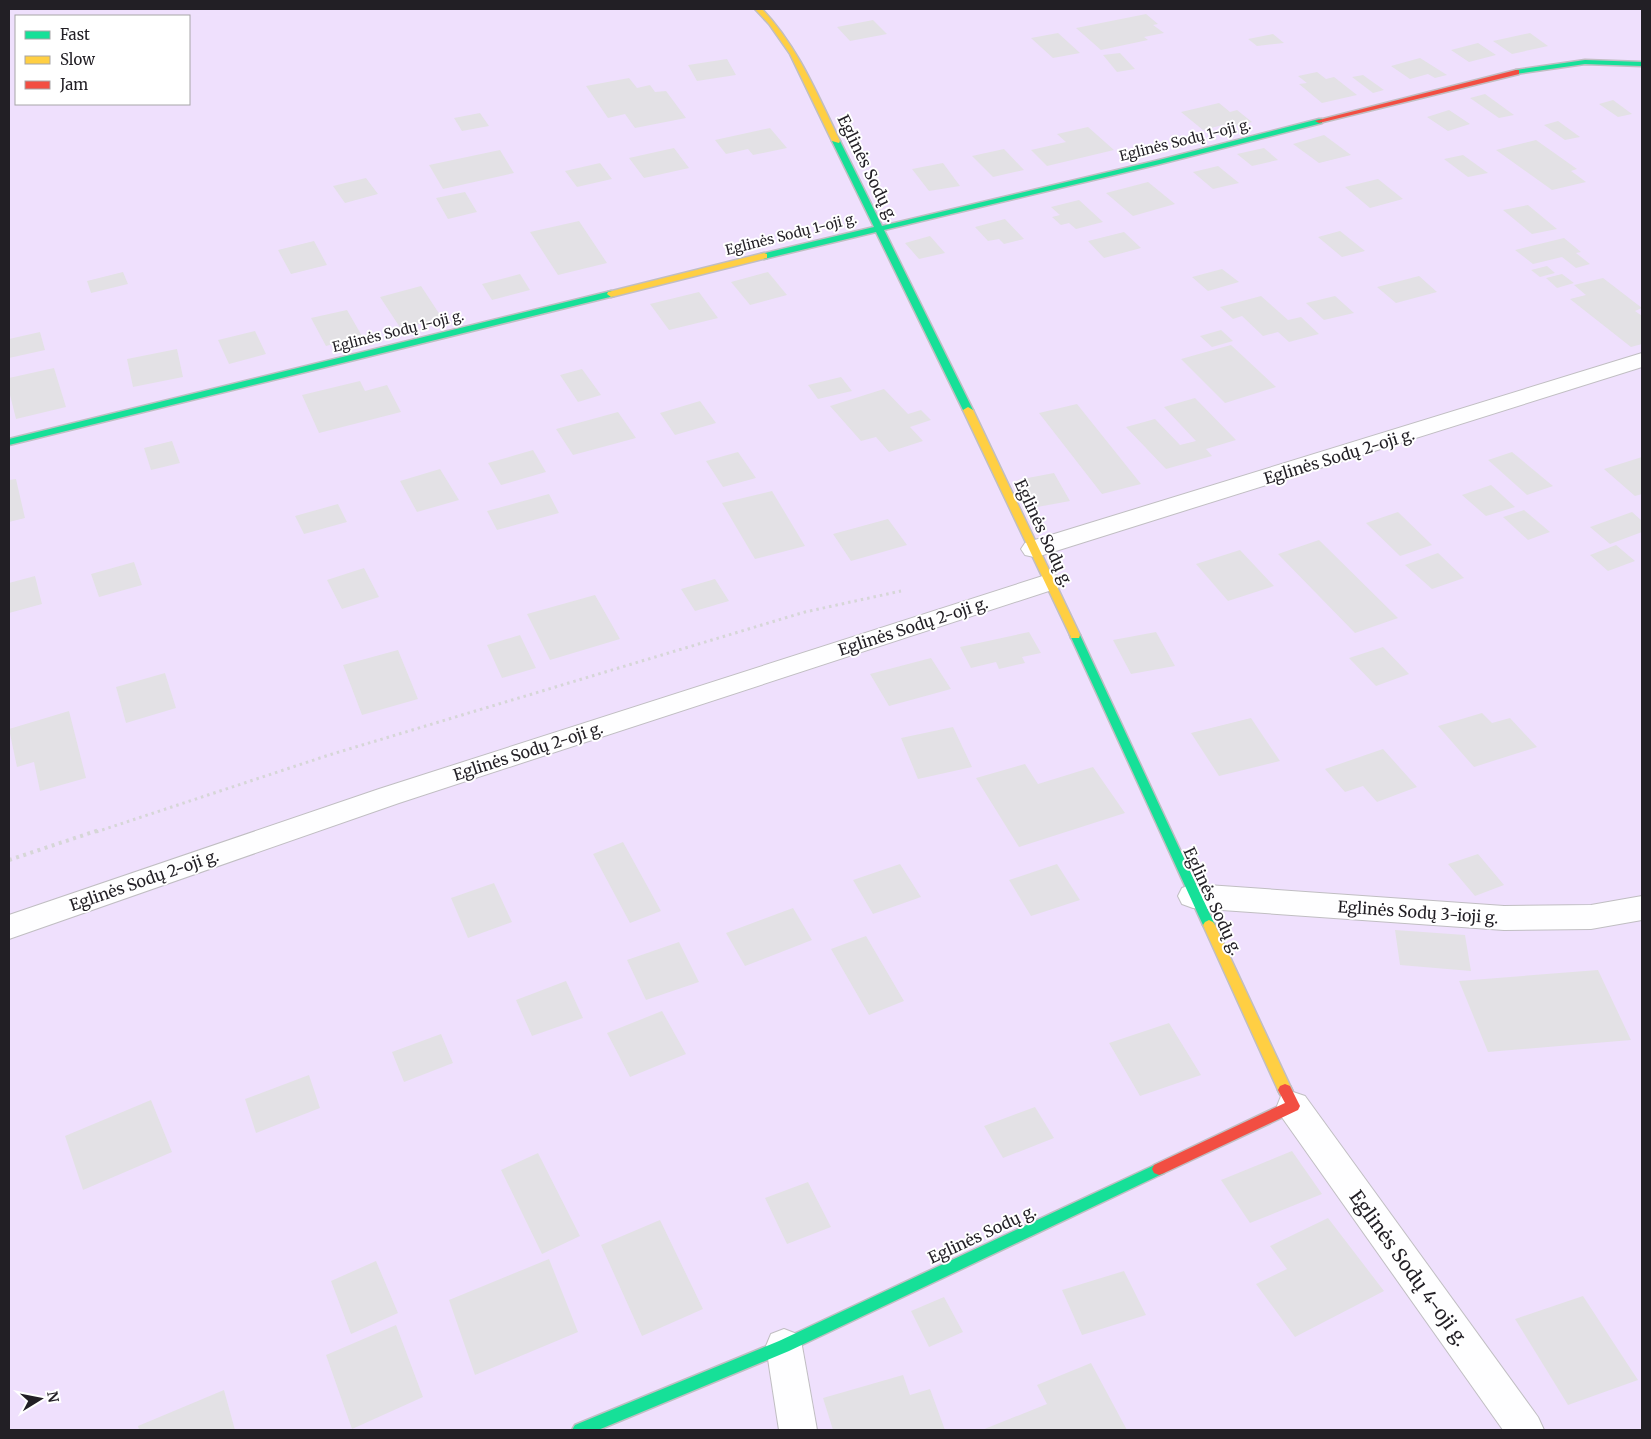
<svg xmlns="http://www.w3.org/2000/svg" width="1651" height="1439" font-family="Merriweather,serif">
<rect width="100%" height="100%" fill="#fbfafc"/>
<path fill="#efe0fd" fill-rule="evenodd" d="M9 9H1642V1430H9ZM16 16H189V104H16Z"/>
<g fill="#e3e1e5">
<polygon points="1146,14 1158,24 1153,25 1164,33 1144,37 1148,40 1101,50 1076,28"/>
<polygon points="873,20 887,34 850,41 837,27"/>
<polygon points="1058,33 1080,53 1053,58 1031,38"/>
<polygon points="1530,33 1548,46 1512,54 1493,41"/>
<polygon points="1273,34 1284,43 1257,46 1248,39"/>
<polygon points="1478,43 1496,55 1469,62 1451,50"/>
<polygon points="1120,53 1135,69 1117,72 1103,55"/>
<polygon points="1420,58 1447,75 1435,78 1428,74 1410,79 1391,66"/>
<polygon points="727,59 736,75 697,81 688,65"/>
<polygon points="1317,72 1326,79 1334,77 1357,95 1322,103 1299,84 1307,83 1298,76"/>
<polygon points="1363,75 1384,90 1373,93 1352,77"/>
<polygon points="629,78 637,88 650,85 655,92 666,91 686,118 635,128 625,114 608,118 586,86"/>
<polygon points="1485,94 1514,115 1499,118 1470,98"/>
<polygon points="1613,100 1632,114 1618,117 1599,104"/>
<polygon points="1219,103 1230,112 1237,110 1252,122 1234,126 1231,123 1203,130 1181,112"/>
<polygon points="1449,110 1470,124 1448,131 1427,117"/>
<polygon points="480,113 489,126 462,131 454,118"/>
<polygon points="1558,121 1580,137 1565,140 1544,125"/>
<polygon points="1088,127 1114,150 1047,166 1031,150 1066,142 1057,134"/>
<polygon points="770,128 787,148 753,155 748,149 726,154 715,140"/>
<polygon points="1324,135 1351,155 1319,163 1293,144"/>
<polygon points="1536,140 1577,169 1571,171 1586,182 1552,190 1496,150"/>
<polygon points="674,148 689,168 644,178 629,158"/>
<polygon points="1264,148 1278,160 1252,166 1237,154"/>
<polygon points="1004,149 1024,170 993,177 972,156"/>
<polygon points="500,150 514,173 443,189 429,165"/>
<polygon points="1463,155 1488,173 1468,177 1444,159"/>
<polygon points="600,163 612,179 577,187 565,171"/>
<polygon points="943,163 960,186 929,191 912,169"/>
<polygon points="1218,166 1239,183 1213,189 1193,172"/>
<polygon points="366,178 378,194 345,203 333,186"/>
<polygon points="1378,179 1403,199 1370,208 1345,187"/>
<polygon points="1148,182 1175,204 1133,216 1106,193"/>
<polygon points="465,192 477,212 448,219 436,198"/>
<polygon points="1079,200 1103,222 1076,229 1069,223 1061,225 1052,217 1060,215 1051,207"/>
<polygon points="1528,205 1557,229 1532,234 1503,210"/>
<polygon points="1005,219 1024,239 1004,244 999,239 988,241 975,227"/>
<polygon points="579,221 607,263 558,275 530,232"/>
<polygon points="1340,231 1365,251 1342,257 1318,237"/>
<polygon points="1124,232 1141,248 1104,258 1088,241"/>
<polygon points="930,236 945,253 919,259 905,243"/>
<polygon points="1564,238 1581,252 1576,253 1590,264 1576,268 1562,257 1533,264 1515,250"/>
<polygon points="314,241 327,265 291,274 278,250"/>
<polygon points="1547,266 1555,273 1540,277 1531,270"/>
<polygon points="1222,269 1239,282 1208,291 1192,277"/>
<polygon points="123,272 128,284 91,293 87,281"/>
<polygon points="768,272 787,295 750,305 731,282"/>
<polygon points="520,274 530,290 492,300 482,284"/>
<polygon points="1562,274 1574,283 1557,288 1546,278"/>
<polygon points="1419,276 1437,292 1396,303 1377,287"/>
<polygon points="1603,278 1642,308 1635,311 1642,316 1642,344 1631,347 1570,299 1586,295 1574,285"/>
<polygon points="421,286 442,318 401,329 380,297"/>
<polygon points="699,292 718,318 669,330 650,304"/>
<polygon points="1261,296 1288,320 1301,317 1319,334 1289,342 1278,332 1263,336 1242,316 1233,319 1220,307"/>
<polygon points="1335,296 1354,313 1324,320 1306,303"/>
<polygon points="347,310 362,336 326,346 311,318"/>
<polygon points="1221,330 1233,341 1212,347 1200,336"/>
<polygon points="255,331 266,354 229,364 218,340"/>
<polygon points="40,332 45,350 9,358 9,339"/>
<polygon points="1231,345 1276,387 1225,403 1181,359"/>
<polygon points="177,349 183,377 133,387 127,359"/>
<polygon points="54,368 66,407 16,419 9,391 9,378"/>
<polygon points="582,369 601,395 578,402 560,375"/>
<polygon points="841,377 852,391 818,399 808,385"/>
<polygon points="360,381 365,391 387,385 401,412 319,433 302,395"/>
<polygon points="884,389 908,414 921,410 931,420 910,427 923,441 889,452 876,437 861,441 830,406"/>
<polygon points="1195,398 1236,440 1206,449 1212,456 1166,469 1126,427 1155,419 1180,445 1196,441 1164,407"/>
<polygon points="700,401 716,423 675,435 660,413"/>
<polygon points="1077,404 1141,484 1102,494 1039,413"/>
<polygon points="618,412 636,438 573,455 556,429"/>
<polygon points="172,441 180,463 151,470 144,448"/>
<polygon points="533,450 546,472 501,485 488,463"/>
<polygon points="738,452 756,478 723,487 706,461"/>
<polygon points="1512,452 1553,486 1527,495 1488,460"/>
<polygon points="1642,457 1642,494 1635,496 1604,469"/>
<polygon points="440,469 459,500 417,512 400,481"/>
<polygon points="1054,473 1070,501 1032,508 1017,480"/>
<polygon points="16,479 25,518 9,522 9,480"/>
<polygon points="1491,485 1515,507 1486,516 1462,495"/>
<polygon points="772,491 805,546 755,559 722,503"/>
<polygon points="549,494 559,513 497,530 487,511"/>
<polygon points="338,504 347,522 304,534 295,516"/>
<polygon points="1524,510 1550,532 1528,540 1503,517"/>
<polygon points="1398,512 1432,545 1400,556 1366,523"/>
<polygon points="1632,512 1642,521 1642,532 1610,544 1590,527"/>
<polygon points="888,519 907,545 851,561 833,534"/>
<polygon points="1319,540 1398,618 1355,633 1278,554"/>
<polygon points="1616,545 1635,561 1608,571 1590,555"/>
<polygon points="1240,550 1274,586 1228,601 1196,564"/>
<polygon points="1438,553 1464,578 1432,589 1405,565"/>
<polygon points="134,562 142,585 99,597 91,574"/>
<polygon points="364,568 379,597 342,609 327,580"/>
<polygon points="35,576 42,604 9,613 9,583"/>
<polygon points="715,579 729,601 695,611 681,589"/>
<polygon points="595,595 620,639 550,660 527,614"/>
<polygon points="1029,632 1041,653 1022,657 1025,663 999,669 996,662 971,668 960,647"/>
<polygon points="1156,632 1175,666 1131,674 1113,640"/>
<polygon points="520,635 536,668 502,678 487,645"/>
<polygon points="1383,647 1409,674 1376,686 1349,658"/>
<polygon points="398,650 418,699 362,715 343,665"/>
<polygon points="931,658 951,689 889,706 870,674"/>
<polygon points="165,673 176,708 126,723 116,687"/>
<polygon points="69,711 86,778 40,791 34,762 17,767 9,729"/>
<polygon points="1482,713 1492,723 1510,718 1537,747 1474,767 1438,726"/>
<polygon points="1251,718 1280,761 1219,776 1191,733"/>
<polygon points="953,727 972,767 918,779 901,738"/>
<polygon points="1383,749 1417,787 1377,802 1363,786 1345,792 1325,769"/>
<polygon points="1025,764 1038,784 1093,767 1125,813 1019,847 976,778"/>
<polygon points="623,842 661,911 630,923 593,854"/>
<polygon points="1478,854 1504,885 1475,896 1448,864"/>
<polygon points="900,864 921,897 873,914 853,880"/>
<polygon points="1057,864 1080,900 1031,916 1009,880"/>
<polygon points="494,883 512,922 468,938 451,898"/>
<polygon points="793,908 812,940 745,966 726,933"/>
<polygon points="1395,930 1465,935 1471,971 1400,965"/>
<polygon points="866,936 904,1001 869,1015 831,949"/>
<polygon points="679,942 699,982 646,1000 627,960"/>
<polygon points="1598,970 1631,1040 1488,1052 1459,981"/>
<polygon points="566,981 583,1018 532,1036 516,1000"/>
<polygon points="662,1011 686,1054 630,1077 607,1033"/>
<polygon points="1169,1023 1201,1075 1140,1096 1109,1043"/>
<polygon points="441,1034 453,1063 404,1082 392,1052"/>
<polygon points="309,1075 320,1108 256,1133 245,1099"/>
<polygon points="151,1100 172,1152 83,1190 65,1136"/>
<polygon points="1035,1107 1054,1138 1003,1158 984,1126"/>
<polygon points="1292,1151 1322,1194 1250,1223 1221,1180"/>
<polygon points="538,1153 580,1236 542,1254 501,1170"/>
<polygon points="808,1182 831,1227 787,1244 765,1198"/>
<polygon points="1328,1218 1384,1291 1295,1337 1256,1284 1287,1269 1270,1246"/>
<polygon points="660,1220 703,1309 642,1336 601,1245"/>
<polygon points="549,1259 578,1332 475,1375 449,1300"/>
<polygon points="376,1261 398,1313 351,1334 331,1281"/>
<polygon points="1124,1271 1146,1315 1082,1335 1062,1290"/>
<polygon points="1583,1296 1638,1380 1568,1405 1515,1319"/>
<polygon points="944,1297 963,1332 929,1347 911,1311"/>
<polygon points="396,1325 423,1397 352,1429 326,1355"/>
<polygon points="1091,1363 1127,1430 982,1430 1047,1404 1037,1385"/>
<polygon points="903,1375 910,1395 930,1389 945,1430 833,1430 823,1398"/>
<polygon points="224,1390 235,1430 139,1430 138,1426"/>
</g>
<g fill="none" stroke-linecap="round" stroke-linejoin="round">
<defs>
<g id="street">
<polygon points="1642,353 1642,367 1043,555 1034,557 1025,555 1021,549 1025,543"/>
<polygon points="1049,574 1058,576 1062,582 1058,588 399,803 9,939 9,915 379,789"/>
<polygon points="1193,884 1504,906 1591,905 1642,896 1642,920 1591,929 1504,930 1193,908 1182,904 1178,896 1182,888"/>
<polygon points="1293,1092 1305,1096 1538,1417 1544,1430 1503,1430 1281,1116 1277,1106 1281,1096"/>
<polygon points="784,1329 797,1334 802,1346 817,1430 779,1430 766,1346 771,1334"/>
</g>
<g id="fast">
<polygon points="1585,60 1642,62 1642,66 1585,64 1516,74 1512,72 1516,70"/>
<polygon points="1319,119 1322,119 1322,123 1160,164 884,230 973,410 968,413 963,410 876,232 764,259 760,256 761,254 874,227 832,141 836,139 840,141 882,226 1159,160"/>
<polygon points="611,291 614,292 614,296 9,445 9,439"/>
<polygon points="1075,631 1080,635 1215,925 1213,928 1209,930 1205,928 1203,925 1070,635"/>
<polygon points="1159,1163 1164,1165 1166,1169 1164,1173 789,1351 598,1430 572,1430 575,1425 779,1341"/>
</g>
<g id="slow">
<path d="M755 9H762C798 47 817 94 840 141L839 143 832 141 790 54 769 24Z"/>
<polygon points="764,253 767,254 767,258 611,297 607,294 608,292"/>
<polygon points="968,407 973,410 1080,635 1079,638 1071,638 1070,635 963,410"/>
<polygon points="1209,920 1213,922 1215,925 1292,1090 1290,1094 1285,1096 1280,1094 1278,1090 1203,925 1205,922"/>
</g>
<g id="jam">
<polygon points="1516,70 1519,70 1519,74 1319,123 1315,121"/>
<polygon points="1285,1084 1290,1086 1300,1106 1298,1110 1164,1173 1159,1175 1154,1173 1152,1169 1154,1165 1285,1103 1278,1090 1280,1086"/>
</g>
</defs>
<use href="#street" stroke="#c0bec2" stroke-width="2"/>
<use href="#fast" stroke="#c0bec2" stroke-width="3"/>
<use href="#slow" stroke="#c0bec2" stroke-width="3"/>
<use href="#jam" stroke="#c0bec2" stroke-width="3"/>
<polyline stroke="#d6d6d7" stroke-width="3" stroke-dasharray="2.5 4" stroke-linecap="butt" points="96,832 329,755 805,612 901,591"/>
<polyline stroke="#d6d6d7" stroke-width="4" stroke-dasharray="3 4.5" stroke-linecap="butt" points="9,860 99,830"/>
<use href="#street" fill="#fefeff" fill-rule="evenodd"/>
<use href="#fast" fill="#16e098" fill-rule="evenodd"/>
<use href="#slow" fill="#ffcf43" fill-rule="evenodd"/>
<use href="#jam" fill="#f24e42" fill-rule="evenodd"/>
</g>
<g text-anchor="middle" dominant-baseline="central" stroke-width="4" stroke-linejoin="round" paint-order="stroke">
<g font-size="14" fill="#221f25" stroke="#fff">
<text transform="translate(1185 140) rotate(-14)">Eglinės Sodų 1-oji g.</text>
<text transform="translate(791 234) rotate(-14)">Eglinės Sodų 1-oji g.</text>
<text transform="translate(398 331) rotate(-14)">Eglinės Sodų 1-oji g.</text>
</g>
<g font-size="16" fill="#221f25" stroke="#fff">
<text transform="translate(868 168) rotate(64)">Eglinės Sodų g.</text>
<text transform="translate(1339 456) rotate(-17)">Eglinės Sodų 2-oji g.</text>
<text transform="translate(1044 533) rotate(65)">Eglinės Sodų g.</text>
<text transform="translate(913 626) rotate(-18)">Eglinės Sodų 2-oji g.</text>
<text transform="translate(528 751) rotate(-18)">Eglinės Sodų 2-oji g.</text>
<text transform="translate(144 880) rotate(-19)">Eglinės Sodų 2-oji g.</text>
<text transform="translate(1213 901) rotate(65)">Eglinės Sodų g.</text>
<text transform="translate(1418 912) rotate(4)">Eglinės Sodų 3-ioji g.</text>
<text transform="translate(982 1234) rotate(-25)">Eglinės Sodų g.</text>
</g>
<g font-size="19" fill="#221f25" stroke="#fff">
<text transform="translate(1409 1268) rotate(54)">Eglinės Sodų 4-oji g.</text>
</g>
</g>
<rect width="1651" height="1439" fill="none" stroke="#221f25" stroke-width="20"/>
<rect x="15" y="15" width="175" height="90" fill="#ffffff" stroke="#a7a5a8"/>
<rect x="25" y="31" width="25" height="8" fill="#16e098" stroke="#a7a5a8"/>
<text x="60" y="40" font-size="15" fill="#221f25">Fast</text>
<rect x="25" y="56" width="25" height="8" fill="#ffcf43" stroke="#a7a5a8"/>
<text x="60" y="65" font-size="15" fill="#221f25">Slow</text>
<rect x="25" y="81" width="25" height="8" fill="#f24e42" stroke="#a7a5a8"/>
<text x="60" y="90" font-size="15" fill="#221f25">Jam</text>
<g transform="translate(40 1399) rotate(80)" stroke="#ffffff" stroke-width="4" paint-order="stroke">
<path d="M0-4L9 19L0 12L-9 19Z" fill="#221f25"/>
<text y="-8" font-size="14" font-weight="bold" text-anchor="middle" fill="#221f25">N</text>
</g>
</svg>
